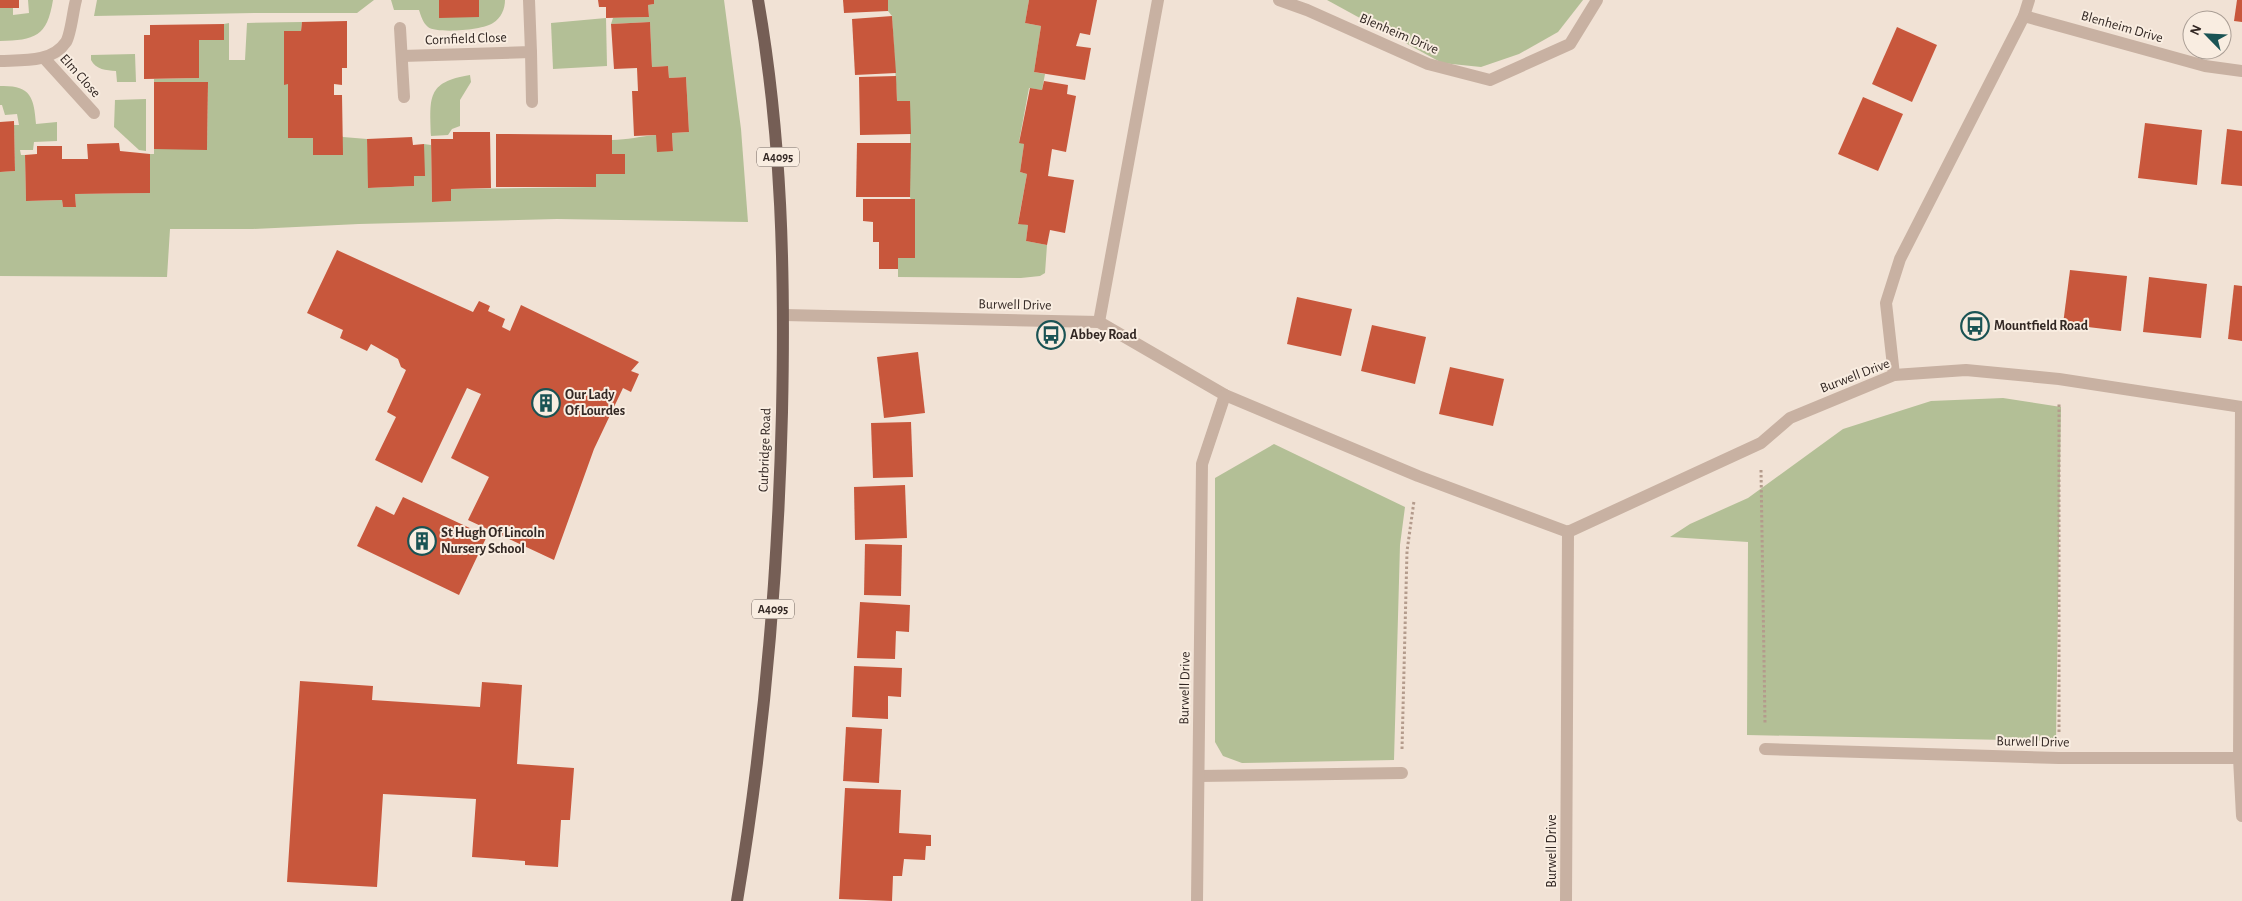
<svg xmlns="http://www.w3.org/2000/svg" width="2242" height="901" font-family="'Alegreya Sans',sans-serif">
<rect width="100%" height="100%" fill="#f1e2d5"/>
<g fill="#b3bf96">
<path d="M28 0H53C47 37 35 40 0 41V8H13V15L29 13Z"/>
<polygon points="97,0 374,0 357,13 254,13 94,16"/>
<path d="M391 0H439V18L479 0H505C505 9 501 18 493 23 484 30 437 34 428 27 423 23 421 16 419 10H394Z"/>
<path d="M654 0H724L741 129 748 222 557 219 359 224 253 229H170L167 277 0 276V172L15 171 14 125H19L17 114 5 115 2 105H0V86C30 85 34 96 36 124L57 122V141L34 142 33 150H20L21 155H25L26 201 62 200 63 207H76L75 194 150 193V154H154V149H207L208 82H154V79L199 78V40H224V24L229 23V60H245L247 23 302 22 301 31 284 32V84H288L343 137 367 139 369 188 414 186V176H424V144L431 145 432 202 451 201V189L596 187V174L625 173V154H612V140C627 140 641 136 656 135L673 151 672 133 689 132 686 77 669 78 668 66 652 67 650 22 611 24 613 18 649 17 648 5 654 4Z"/>
<polygon points="888,0 1029,0 1025,23 1041,26 1034,72 1045,74 1042,90 1029,88 1019,142 1024,144 1020,172 1027,174 1018,223 1028,225 1026,241 1047,245 1045,273 1040,276 1021,278 898,277 898,258 915,257 915,200 911,200 910,197 910,101 897,101 892,16 888,11"/>
<polygon points="1327,0 1583,0 1558,32 1519,54 1481,67 1442,63"/>
<polygon points="606,18 607,66 553,69 551,23"/>
<path d="M135 54 136 82H117L116 71C106 70 96 70 91 60V55Z"/>
<path d="M470 75 471 82 460 100V126L452 129 448 135 431 136C430 98 426 82 470 75Z"/>
<polygon points="146,99 146,151 139,150 114,127 115,100"/>
<polygon points="2003,398 2061,407 2056,741 1747,735 1748,542 1670,537 1690,524 1748,498 1843,429 1931,401"/>
<polygon points="1274,444 1405,507 1400,545 1394,760 1242,763 1223,756 1215,742 1215,478"/>
</g>
<g fill="#c8573c">
<rect x="0" y="0" width="19" height="8"/>
<polygon points="439,0 479,0 479,17 439,18"/>
<polygon points="598,0 654,0 654,4 648,5 649,17 606,18 606,7 599,7"/>
<polygon points="843,0 888,0 888,11 844,13"/>
<polygon points="1029,0 1097,0 1090,35 1080,33 1076,46 1091,48 1085,80 1034,72 1041,26 1025,23"/>
<polygon points="2237,0 2242,0 2242,22 2234,21"/>
<polygon points="892,16 896,73 855,75 852,19"/>
<polygon points="347,21 347,68 342,68 342,85 334,84 334,95 342,95 343,155 313,155 313,138 288,138 288,84 284,85 284,31 301,31 302,22"/>
<polygon points="650,22 652,67 668,66 669,78 686,77 689,132 672,133 673,151 657,152 656,135 634,136 632,91 638,91 637,68 614,69 611,24"/>
<polygon points="224,24 224,40 199,40 199,78 144,79 144,35 150,35 150,25"/>
<polygon points="1897,27 1937,45 1912,102 1872,84"/>
<polygon points="896,76 897,101 910,101 911,134 860,135 859,77"/>
<polygon points="1044,81 1068,85 1067,94 1076,96 1066,152 1052,149 1048,176 1074,180 1065,233 1050,230 1047,245 1026,241 1028,225 1018,224 1027,174 1020,172 1024,144 1019,143 1030,88 1042,90"/>
<polygon points="154,82 208,82 207,150 154,149"/>
<polygon points="1863,97 1903,114 1878,171 1838,154"/>
<polygon points="14,121 15,171 0,172 0,122"/>
<polygon points="2145,123 2202,130 2197,185 2138,178"/>
<polygon points="2227,129 2242,131 2242,186 2221,184"/>
<polygon points="453,132 490,132 491,188 451,189 451,201 432,202 431,139 453,139"/>
<polygon points="496,134 612,135 612,154 625,154 625,174 596,174 596,187 496,187"/>
<polygon points="412,137 413,145 424,144 425,176 414,176 414,186 368,188 367,139"/>
<polygon points="119,143 120,151 150,154 150,193 75,194 76,207 63,207 62,200 26,201 25,155 37,154 37,146 62,146 62,159 88,159 87,144"/>
<polygon points="857,143 911,143 910,197 856,197"/>
<polygon points="863,199 915,199 915,258 898,258 898,269 879,269 879,242 873,242 873,222 863,221"/>
<polygon points="337,250 473,312 479,301 490,306 488,311 505,319 502,327 510,331 521,305 639,362 631,371 639,374 631,392 623,388 594,449 554,560 468,520 489,477 451,458 481,394 467,388 422,483 375,460 396,417 387,412 406,370 401,367 398,359 371,344 367,351 340,338 343,330 307,313"/>
<polygon points="2070,270 2127,276 2121,331 2063,324"/>
<polygon points="2149,277 2207,284 2201,338 2143,332"/>
<polygon points="2234,285 2242,286 2242,341 2228,339"/>
<polygon points="1297,297 1352,309 1341,356 1287,344"/>
<polygon points="1372,325 1426,337 1415,384 1361,371"/>
<polygon points="918,352 925,413 884,418 877,357"/>
<polygon points="1450,367 1504,379 1493,426 1439,414"/>
<polygon points="911,422 913,477 873,478 871,423"/>
<polygon points="905,485 907,538 855,540 854,487"/>
<polygon points="403,497 487,536 459,595 357,546 376,506 394,515"/>
<polygon points="865,544 902,545 901,596 864,595"/>
<polygon points="860,602 910,605 909,632 896,631 895,659 857,658"/>
<polygon points="854,666 902,668 901,697 888,696 888,719 852,717"/>
<polygon points="300,681 373,686 372,700 480,707 482,682 522,685 517,764 574,768 570,820 561,820 558,867 525,865 525,861 472,857 476,799 383,794 377,887 287,882"/>
<polygon points="846,727 882,729 879,783 843,781"/>
<polygon points="845,788 901,790 899,833 931,835 931,846 926,846 925,860 904,859 902,876 893,876 892,901 839,899"/>
</g>
<g fill="none" stroke-linecap="round" stroke-linejoin="round">
<g stroke="#b49b8c" stroke-width="3" stroke-dasharray="2.5 2.5" stroke-linecap="butt">
<polyline points="1761,470 1765,723"/>
<polyline points="2059,732 2059,404"/>
<polyline points="1402,749 1407,551 1414,501"/>
</g>
<g stroke="#c8b1a2" stroke-width="12">
<polyline points="1279,0 1307,10 1428,64 1490,80 1570,44 1597,0"/>
<polyline points="2024,16 2205,66 2242,71"/>
<polyline points="400,28 404,97"/>
<polyline points="531,52 532,102"/>
<polyline points="402,56 531,52 529,0"/>
<polyline points="44,58 94,113"/>
<path d="M0 61C22 60 52 63 66 42 71 34 73 10 76 0"/>
<polyline points="784,315 1099,322 1225,395 1418,476 1568,532 1761,443 1790,418 1894,375 1966,370 2059,379 2242,407"/>
<polyline points="1099,322 1158,0"/>
<polyline points="1894,375 1886,303 1900,259 2024,16 2029,0"/>
<polyline points="2241,407 2239,758 2242,816"/>
<polyline points="1765,749 2059,758 2239,758"/>
<polyline points="1199,776 1402,773"/>
<polyline points="1197,901 1202,464 1225,395"/>
<polyline points="1566,901 1568,532"/>
</g>
<path stroke="#755e55" stroke-width="12" d="M737 901C764 740 778 576 782 412 785 273 782 138 758 0"/>
</g>
<defs>
<symbol id="bus-ring" viewBox="-11 -11 22 22"><circle r="9.5" fill="#f9ede1" stroke="#1a5354" stroke-width="1.5"/><path d="M-5-6H5V4H4V6H2V4H-2V6H-4V4H-5ZM-3.5-4V0h7V-4ZM-3.5 1.2v1.5H-2V1.2ZM2 1.2v1.5H3.5V1.2Z" fill="#1a5354"/></symbol>
<symbol id="building-ring" viewBox="-11 -11 22 22"><circle r="9.5" fill="#f9ede1" stroke="#1a5354" stroke-width="1.5"/><path d="M-4-6H4V6H1V3H-1V6H-4ZM-2.5-4.3h1.7v1.8h-1.7ZM.8-4.3h1.7v1.8H.8ZM-2.5-1h1.7V.8h-1.7ZM.8-1h1.7V.8H.8Z" fill="#1a5354"/></symbol>
</defs>
<g fill-rule="evenodd">
<use href="#bus-ring" x="1959" y="310" width="32" height="32"/>
<use href="#bus-ring" x="1035" y="319" width="32" height="32"/>
<use href="#building-ring" x="530" y="387" width="32" height="32"/>
<use href="#building-ring" x="406" y="525" width="32" height="32"/>
</g>
<g text-anchor="middle" dominant-baseline="central" stroke-width="4" stroke-linejoin="round" paint-order="stroke">
<g fill="#f9ede1" stroke="#6e635d" stroke-width="1">
<rect x="757" y="147.5" width="42" height="19" rx="4"/>
<rect x="752" y="599.5" width="42" height="19" rx="4"/>
</g>
<g font-size="12" font-weight="bold" fill="#332824">
<text x="778" y="157">A4095</text>
<text x="773" y="609">A4095</text>
</g>
<g font-size="14" fill="#332824" stroke="#f9ede1">
<text transform="translate(2122 27) rotate(16)">Blenheim Drive</text>
<text transform="translate(1399 34) rotate(23)">Blenheim Drive</text>
<text transform="translate(466 39) rotate(-2)">Cornfield Close</text>
<text transform="translate(80 76) rotate(48)">Elm Close</text>
<text transform="translate(1015 305) rotate(1)">Burwell Drive</text>
<text transform="translate(1855 376) rotate(-21)">Burwell Drive</text>
<text transform="translate(765 450) rotate(-88)">Curbridge Road</text>
<text transform="translate(1185 688) rotate(-89)">Burwell Drive</text>
<text transform="translate(2033 742) rotate(1)">Burwell Drive</text>
<text transform="translate(1552 851) rotate(-90)">Burwell Drive</text>
</g>
<g font-size="14" font-weight="bold" fill="#332824" stroke="#f9ede1" text-anchor="start">
<text x="1994" y="326">Mountfield Road</text>
<text x="1070" y="335">Abbey Road</text>
<text x="565" y="395">Our Lady<tspan x="565" dy="16">Of Lourdes</tspan></text>
<text x="441" y="533">St Hugh Of Lincoln<tspan x="441" dy="16">Nursery School</tspan></text>
</g>
</g>
<g transform="translate(2207 35) rotate(294)"><circle r="24" fill="#f9ede1" stroke="#aa9e95"/>
<path d="M0-4L9 19L0 12L-9 19Z" fill="#1a5354"/>
<text y="-8" font-size="14" font-weight="bold" text-anchor="middle" fill="#332824">N</text>
</g>
</svg>
